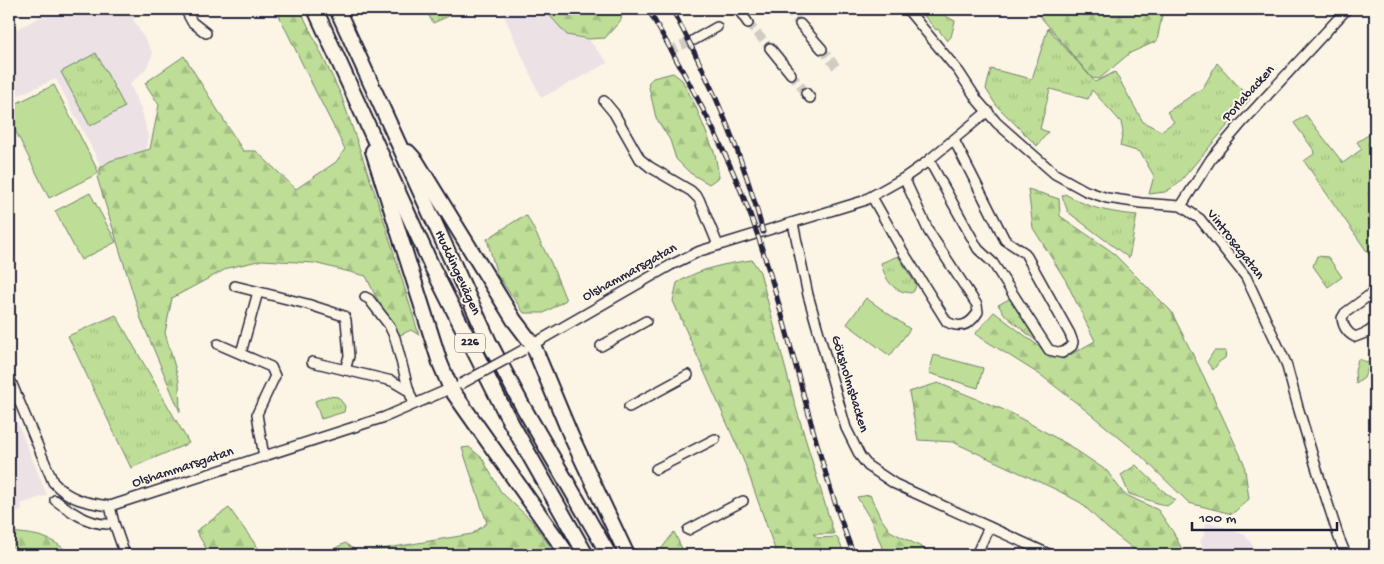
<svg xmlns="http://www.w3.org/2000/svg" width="1384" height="564" font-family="'Gochi Hand',sans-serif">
<defs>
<pattern id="grass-tufts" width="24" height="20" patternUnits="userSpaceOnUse" patternTransform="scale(1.25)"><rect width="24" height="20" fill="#bede97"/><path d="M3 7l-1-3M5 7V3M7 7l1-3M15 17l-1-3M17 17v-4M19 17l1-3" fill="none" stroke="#a3be83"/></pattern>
<pattern id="forest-firs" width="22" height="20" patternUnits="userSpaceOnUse" patternTransform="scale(1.25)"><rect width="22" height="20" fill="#bede97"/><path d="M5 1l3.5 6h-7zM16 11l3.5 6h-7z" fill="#a3be83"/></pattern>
</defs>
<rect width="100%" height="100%" fill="#fcf5e5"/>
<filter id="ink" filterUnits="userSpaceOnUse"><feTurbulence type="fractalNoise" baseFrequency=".02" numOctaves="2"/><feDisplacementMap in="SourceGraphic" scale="10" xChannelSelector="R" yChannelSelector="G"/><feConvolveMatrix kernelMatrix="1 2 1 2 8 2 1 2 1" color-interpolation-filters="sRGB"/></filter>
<g filter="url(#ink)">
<g fill="#ece2e6">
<polygon points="56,9 150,9 133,19 153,53 146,69 130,84 142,111 148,136 146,150 104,172 56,79 9,99 9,33"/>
<polygon points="501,9 544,9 567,35 588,39 608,63 541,98"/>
<polygon points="9,405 11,407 47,495 21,504 22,509 21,511 9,515"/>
<polygon points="1206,521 1245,535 1260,555 1194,555 1203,547 1200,541 1204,535"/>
</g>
<g fill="url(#grass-tufts)" stroke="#708069">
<polygon points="425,9 444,9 449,16 433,23"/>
<polygon points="932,9 955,21 951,37 947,41 938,29 936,30 921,12"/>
<polygon points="1048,28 1095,82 1115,72 1143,122 1161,131 1174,122 1167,112 1203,88 1217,63 1250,99 1178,184 1165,192 1149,194 1154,176 1140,152 1120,146 1123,132 1121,122 1092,90 1088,99 1050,89 1040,129 1048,132 1037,146 996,105 986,89 991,69 1032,79"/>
<polygon points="96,53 125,107 90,126 61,72"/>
<polygon points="1306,115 1343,163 1362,149 1357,142 1375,131 1375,263 1304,161 1314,154 1313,149 1294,123"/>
<path d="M1065 194C1091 209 1108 212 1137 215L1129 258 1068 212 1062 196Z"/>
<path d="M898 256 916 285 914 291 911 293C891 291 886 280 881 263Z"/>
<polygon points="1317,256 1328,257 1342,277 1328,287 1313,266"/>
<polygon points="1011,298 1040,344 1006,316 998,305"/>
<polygon points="116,315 189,443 131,468 68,336"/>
<polygon points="1214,351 1226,351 1225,358 1219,362 1213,370 1207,362"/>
<polygon points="1358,359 1370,363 1364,378 1356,384 1355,371"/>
<polygon points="328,396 338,397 345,406 344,412 321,419 315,401"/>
<polygon points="1136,465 1162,490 1175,500 1167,506 1129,494 1121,475"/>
<polygon points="345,543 358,553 355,555 327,555 330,551"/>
</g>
<g fill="url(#forest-firs)" stroke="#708069">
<polygon points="276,9 300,9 341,95 381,211 419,335 411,330 398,336 375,295 366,276 314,263 262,260 228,268 172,298 165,333 179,381 180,412 141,319 97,177 100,175 100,168 110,161 150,149 159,105 145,83 184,56 243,151 256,151 296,189 336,162 345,149 313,86"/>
<polygon points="544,9 623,9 621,20 605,38 588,39 567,35"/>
<polygon points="1034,9 1162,9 1163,10 1157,41 1130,53 1099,79 1092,78"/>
<polygon points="673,73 682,80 695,105 715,154 719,177 709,184 690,173 676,159 670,140 656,118 648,83 653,78"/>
<polygon points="1028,189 1059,199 1060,216 1111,251 1171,311 1204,377 1244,463 1249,499 1232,514 1189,503 1138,453 1083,408 1042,376 975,334 994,312 1045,351 1063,359 1095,341 1066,281 1033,228"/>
<polygon points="527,216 551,263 566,300 544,313 524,313 497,275 487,239 520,218"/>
<path d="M752 260 760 272 794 401 834 534H813L818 538 837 537 845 555H777L745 464 673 301 677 283C701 268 724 264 752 260Z"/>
<polygon points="938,383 1009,412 1067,444 1107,471 1124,494 1158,510 1173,532 1184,553 1183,555 1141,555 1108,529 1081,503 1057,490 953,442 918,440 909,392"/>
<polygon points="469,447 482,458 501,492 532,521 556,555 355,555 358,553 472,534 487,523 462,448"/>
<polygon points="870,495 880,517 890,531 927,550 926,555 885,555 872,522 857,497"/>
<polygon points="229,508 261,552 264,555 210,555 196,531"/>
<path d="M9 532C39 535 48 535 72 555H9Z"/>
<polygon points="674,532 685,555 661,555 662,548"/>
</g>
<g fill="#bede97" stroke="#708069">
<polygon points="54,85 99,173 49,198 9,118 9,107"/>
<polygon points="90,193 116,242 81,260 55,211"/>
<polygon points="866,298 910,329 890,356 847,324"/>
<polygon points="934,355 983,368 978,388 929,373"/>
</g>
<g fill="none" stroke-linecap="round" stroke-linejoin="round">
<g stroke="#d0cbc3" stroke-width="9" stroke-dasharray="9 4.5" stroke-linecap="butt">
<polyline points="786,9 800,24"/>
<polyline points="748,23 770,48"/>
<polyline points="822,49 837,68"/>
<polyline points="669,51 694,40"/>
<polyline points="791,74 806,93"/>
</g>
<defs>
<g id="street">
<polyline points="185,9 192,22 206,33"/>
<polyline points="747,9 741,13 748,23"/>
<polyline points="907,9 959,72 978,101 997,123 1055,174 1086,191 1107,198 1141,203 1181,206 1200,219 1227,253 1246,277 1286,363 1298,407 1317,470 1339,538 1346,555"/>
<polyline points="800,24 822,49"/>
<polyline points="694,40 717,27"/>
<polyline points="770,48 791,74"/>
<polyline points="806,93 810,98"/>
<polyline points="604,101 614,113 640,159 650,167 691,191 699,199 718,245"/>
<polyline points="929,160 978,249 993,263 1049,350 1062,353 1072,346 1073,342 1070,334 1025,253 1005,240 954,140"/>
<path d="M872 197 902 250 947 322C961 329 970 325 978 312L977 305 929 232 904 178"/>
<polyline points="1181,206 1211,159 1240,125 1347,9"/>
<polyline points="793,223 808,295 846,428 860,456 868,466 895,484 1051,555"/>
<polyline points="235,286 307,304 344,316 346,320 349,356 345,370"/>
<path d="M1375 291 1345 313 1342 318C1343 326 1347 333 1355 337L1368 332 1375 327"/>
<polyline points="365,297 369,299 389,325 395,338 409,391"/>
<polyline points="218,344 271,367 275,376 257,414 264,457"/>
<polyline points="530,346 671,265 700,251 863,201 904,178 924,164 988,111"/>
<polyline points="601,346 646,321"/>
<polyline points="241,353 258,292"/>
<polyline points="312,362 392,381 409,391 414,404"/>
<path d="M9 377 53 482C69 500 87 503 110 506L385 417 454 387"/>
<polyline points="629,407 688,375"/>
<polyline points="656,469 715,439"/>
<path d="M55 500C70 511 88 524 107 524"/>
<polyline points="110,506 114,523 125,555"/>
<polyline points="688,530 743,501"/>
<polyline points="976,555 989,527"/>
</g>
<g id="primary">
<polyline points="315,9 433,269 506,414 586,555"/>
<polyline points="337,9 489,342 522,405 609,555"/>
<polyline points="373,151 440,363 451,389 568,555"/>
<polyline points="408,152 416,161 514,320 533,345 571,436 627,555"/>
</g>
</defs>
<use href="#street" stroke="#22223b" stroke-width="12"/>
<use href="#primary" stroke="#22223b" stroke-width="18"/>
<use href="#street" stroke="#fcf5e5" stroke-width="9"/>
<use href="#primary" stroke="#fcf5e5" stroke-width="14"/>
<defs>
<g id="rail">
<path d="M648 9C687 78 726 147 753 222 792 332 811 447 854 555"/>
<path d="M672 9C710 79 743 154 763 232"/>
</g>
</defs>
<use href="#rail" stroke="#22223b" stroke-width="5"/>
<use href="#rail" stroke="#fcf5e5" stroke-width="3" stroke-dasharray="9" stroke-linecap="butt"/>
<defs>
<polyline id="street-bridge" points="461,384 523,350"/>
</defs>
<use href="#street-bridge" stroke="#22223b" stroke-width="12" stroke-linecap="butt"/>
<use href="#street-bridge" stroke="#fcf5e5" stroke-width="9"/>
</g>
</g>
<g text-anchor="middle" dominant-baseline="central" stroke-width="4" stroke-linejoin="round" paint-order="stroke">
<rect fill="#fcf5e5" stroke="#63616e" stroke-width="1" x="455" y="333.5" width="30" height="19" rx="4"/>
<g font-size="12" font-weight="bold" fill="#22223b">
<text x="470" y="343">226</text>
</g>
<g font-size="14" fill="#22223b" stroke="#fcf5e5">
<text transform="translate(1249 94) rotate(-48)">Porlabacken</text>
<text transform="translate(1235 245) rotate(52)">Vintrosagatan</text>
<text transform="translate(457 273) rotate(65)">Huddingevägen</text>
<text transform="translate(630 273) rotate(-29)">Olshammarsgatan</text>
<text transform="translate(849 384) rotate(73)">Göksholmsbacken</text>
<text transform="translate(183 468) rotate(-18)">Olshammarsgatan</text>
</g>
</g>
<rect width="1384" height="564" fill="none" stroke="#fcf5e5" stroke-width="30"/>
<rect x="15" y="15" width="1354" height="534" fill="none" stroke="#22223b" stroke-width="2" filter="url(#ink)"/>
<path d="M1192 522v8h145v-8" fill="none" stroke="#22223b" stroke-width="2.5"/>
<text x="1199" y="522" font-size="15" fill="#22223b" stroke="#fcf5e5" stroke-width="4" paint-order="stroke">100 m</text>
</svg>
